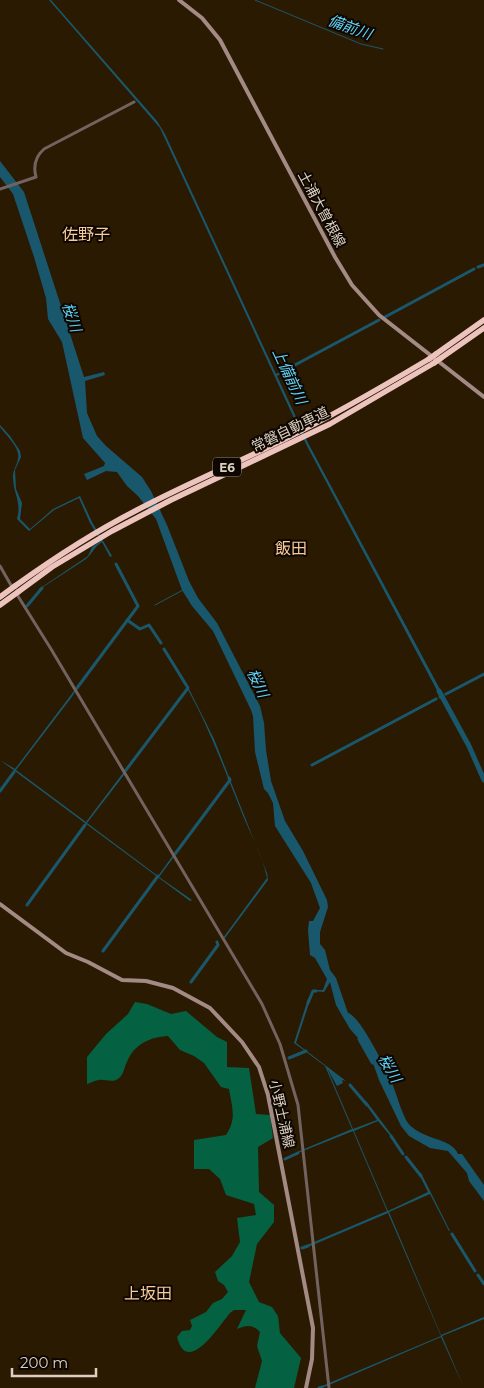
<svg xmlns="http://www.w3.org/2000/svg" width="484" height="1388" font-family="Montserrat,'Noto Sans JP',sans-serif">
<rect width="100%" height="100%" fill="#2b1a02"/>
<path fill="#046142" d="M135 1002 147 1004 171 1014 186 1011 217 1037 227 1042V1067L249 1068 256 1114 270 1115 273 1138 258 1147 259 1192 274 1205V1222L257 1244 249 1282 259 1302 272 1307 278 1316 280 1333 301 1358 294 1388H255L262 1361 257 1346 260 1332C252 1324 247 1325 237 1329L246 1310H234L230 1313C219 1326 187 1377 177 1337L182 1331 190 1330 192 1326 190 1320 206 1312 213 1303 222 1299 228 1292 224 1285 218 1281 215 1272 232 1256 240 1242 237 1218 256 1215 254 1204 226 1195 220 1179 209 1169H194V1140L226 1135C237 1119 232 1107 229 1089L221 1087 204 1063 194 1056 180 1050 168 1036C150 1037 134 1044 127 1062 124 1067 124 1075 118 1079 112 1083 105 1079 99 1080 95 1080 91 1083 87 1084V1057L106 1034 128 1014Z"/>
<g fill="#19586c">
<polygon points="49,0 51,0 157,121 165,134 276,374 280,372 281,373 277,376 308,443 443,695 440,696 306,444 160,128"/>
<path d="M0 161 24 192 84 377 104 372 105 375 85 381 87 413 97 436 106 446 142 477 151 491 167 525 189 581 198 598 217 623 260 706 264 723 266 750 271 781 285 821 303 851 327 900 328 907 320 932V944L325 950 330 970 336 978 348 1013C360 1016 383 1064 389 1076 396 1091 399 1106 406 1120 417 1140 452 1137 458 1154H462L484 1185V1201L469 1181 467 1173 448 1151 430 1148 409 1136 401 1126 379 1080 368 1049 350 1029 336 1005 330 982 324 992 314 991 313 990H323L327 979 315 958 310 955 308 930 309 921H313L320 908 311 883 275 826 273 803 268 793 264 789 255 752 253 716 251 710 213 631 192 606 182 590 156 519 138 496 127 486 117 472 106 471 87 480 84 474 104 466 105 463 83 438 62 342 48 319 46 298 34 257 13 194 0 177Z"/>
<path d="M0 425 10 436 20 451 21 457 15 470 16 489 22 503 20 519 30 529 53 509 80 496 92 522 112 556 110 557 102 542C93 548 93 553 86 559L40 589H39L88 556 92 547 101 541 90 523 79 498 54 510 29 531 17 519C22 501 13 494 13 476 13 469 20 461 18 453 16 444 6 435 0 427Z"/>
<polygon points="77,687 77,689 71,698 16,770 86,822 126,769 127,771 87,823 158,876 174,854 176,854 159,877 192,900 190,901 0,760 15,769"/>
<path d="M188 687 214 739 267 873 268 880 225 938H223L267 878C263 857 252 837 244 818 226 774 210 729 187 688Z"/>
<polygon points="308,999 310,1000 296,1043 346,1081 342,1080 343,1083 337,1086 327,1068 353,1129 377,1120 364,1102 366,1101 394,1138 393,1139 378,1121 354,1131 388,1211 428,1192 419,1174 421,1173 450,1231 449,1231 430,1194 389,1212 441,1335 484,1317 484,1319 442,1336 464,1388 441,1337 322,1388 322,1386 441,1336 388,1213 308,1247 307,1245 387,1211 353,1131 298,1153 297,1152 352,1129 325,1066 294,1043"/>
</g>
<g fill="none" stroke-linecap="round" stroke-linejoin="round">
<g stroke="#19586c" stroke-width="1">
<polyline points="255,0 361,44 383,49"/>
<polyline points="155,605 183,590"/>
</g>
<g stroke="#19586c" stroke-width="3">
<polyline points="478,267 484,265"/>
<polyline points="385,317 474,269"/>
<polyline points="280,373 379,320"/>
<polyline points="27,606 42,588"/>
<polyline points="127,620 140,629 149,625 161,643"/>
<polyline points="77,688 138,606 116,564"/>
<polyline points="446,694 484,674"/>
<polyline points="440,697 443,696"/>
<polyline points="312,765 436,699"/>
<polyline points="126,770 188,688 164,649"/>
<polyline points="0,791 14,772"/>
<polyline points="175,854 230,780 229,778"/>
<polyline points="27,905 85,825"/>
<polyline points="103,951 158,876"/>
<polyline points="191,982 218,945 217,942"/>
<polyline points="308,1003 313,991 316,991"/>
<polyline points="289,1058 306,1051"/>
<polyline points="350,1085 367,1105"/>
<polyline points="391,1136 403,1154"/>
<polyline points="406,1157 421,1176"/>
<polyline points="285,1159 298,1153"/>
<polyline points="452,1234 475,1271"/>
<polyline points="302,1248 308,1246"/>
<polyline points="478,1275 484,1284"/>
<polyline points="319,1388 322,1387"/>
</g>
<g stroke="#19586c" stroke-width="5">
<polyline points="439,691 469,746 484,780"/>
<polyline points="360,1039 373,1062"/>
</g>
<g stroke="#736360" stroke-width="3">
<path d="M0 189 36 177C33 166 35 157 44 149L134 102"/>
<polyline points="0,566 12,587"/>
<polyline points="16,593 51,649 262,1004 280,1044 298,1105 329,1388"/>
</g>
<g stroke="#a38a85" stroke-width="4">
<polyline points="179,0 202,18 220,40 335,257 352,285 379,315 484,397"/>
<polyline points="0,904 66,953 88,962 122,980 146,981 173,988 210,1008 242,1042 259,1067 268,1095 313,1328 312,1359 306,1388"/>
</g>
<g stroke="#ecc4bd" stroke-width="5.5">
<polyline points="436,354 484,320"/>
<polyline points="441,358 484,328"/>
<path d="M15 586C54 558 94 532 137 510 186 484 237 463 287 438 336 414 382 387 429 359"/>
<polyline points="18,592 52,567 112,531 171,500 330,424 434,363"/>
</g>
<g stroke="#ecc4bd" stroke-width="5.5">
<polyline points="429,359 436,354"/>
<polyline points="434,363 441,358"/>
<polyline points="0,597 15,586"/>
<polyline points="0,605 18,592"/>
</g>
</g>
<g text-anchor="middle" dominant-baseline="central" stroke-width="4" stroke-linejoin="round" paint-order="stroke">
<rect fill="#0e0701" stroke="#9e9488" stroke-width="1" x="213" y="457.5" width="28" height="19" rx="4"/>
<g font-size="12" font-weight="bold" fill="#dcd0c2">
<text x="227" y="467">E6</text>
</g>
<g font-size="14" fill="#dcd0c2" stroke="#0e0701">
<text transform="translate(322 209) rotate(62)">土浦大曽根線</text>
<text transform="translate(290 429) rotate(-26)">常磐自動車道</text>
<text transform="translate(282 1114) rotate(77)">小野土浦線</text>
</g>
<g font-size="15" font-style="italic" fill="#5ed2f8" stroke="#0e0701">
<text transform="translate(350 27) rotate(20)">備前川</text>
<text transform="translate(72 317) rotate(71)">桜川</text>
<text transform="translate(290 376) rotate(65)">上備前川</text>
<text transform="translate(258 683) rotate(65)">桜川</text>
<text transform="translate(390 1068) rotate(60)">桜川</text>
</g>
<g font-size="16" fill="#f7ca9b" stroke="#0e0701">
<text x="86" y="234">佐野子</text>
<text x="291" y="548">飯田</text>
<text x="148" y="1293">上坂田</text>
</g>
</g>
<path d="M12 1368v8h84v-8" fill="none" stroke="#dcd0c2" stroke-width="2.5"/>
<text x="20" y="1368" font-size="15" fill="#dcd0c2" stroke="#0e0701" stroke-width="4" paint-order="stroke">200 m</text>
</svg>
